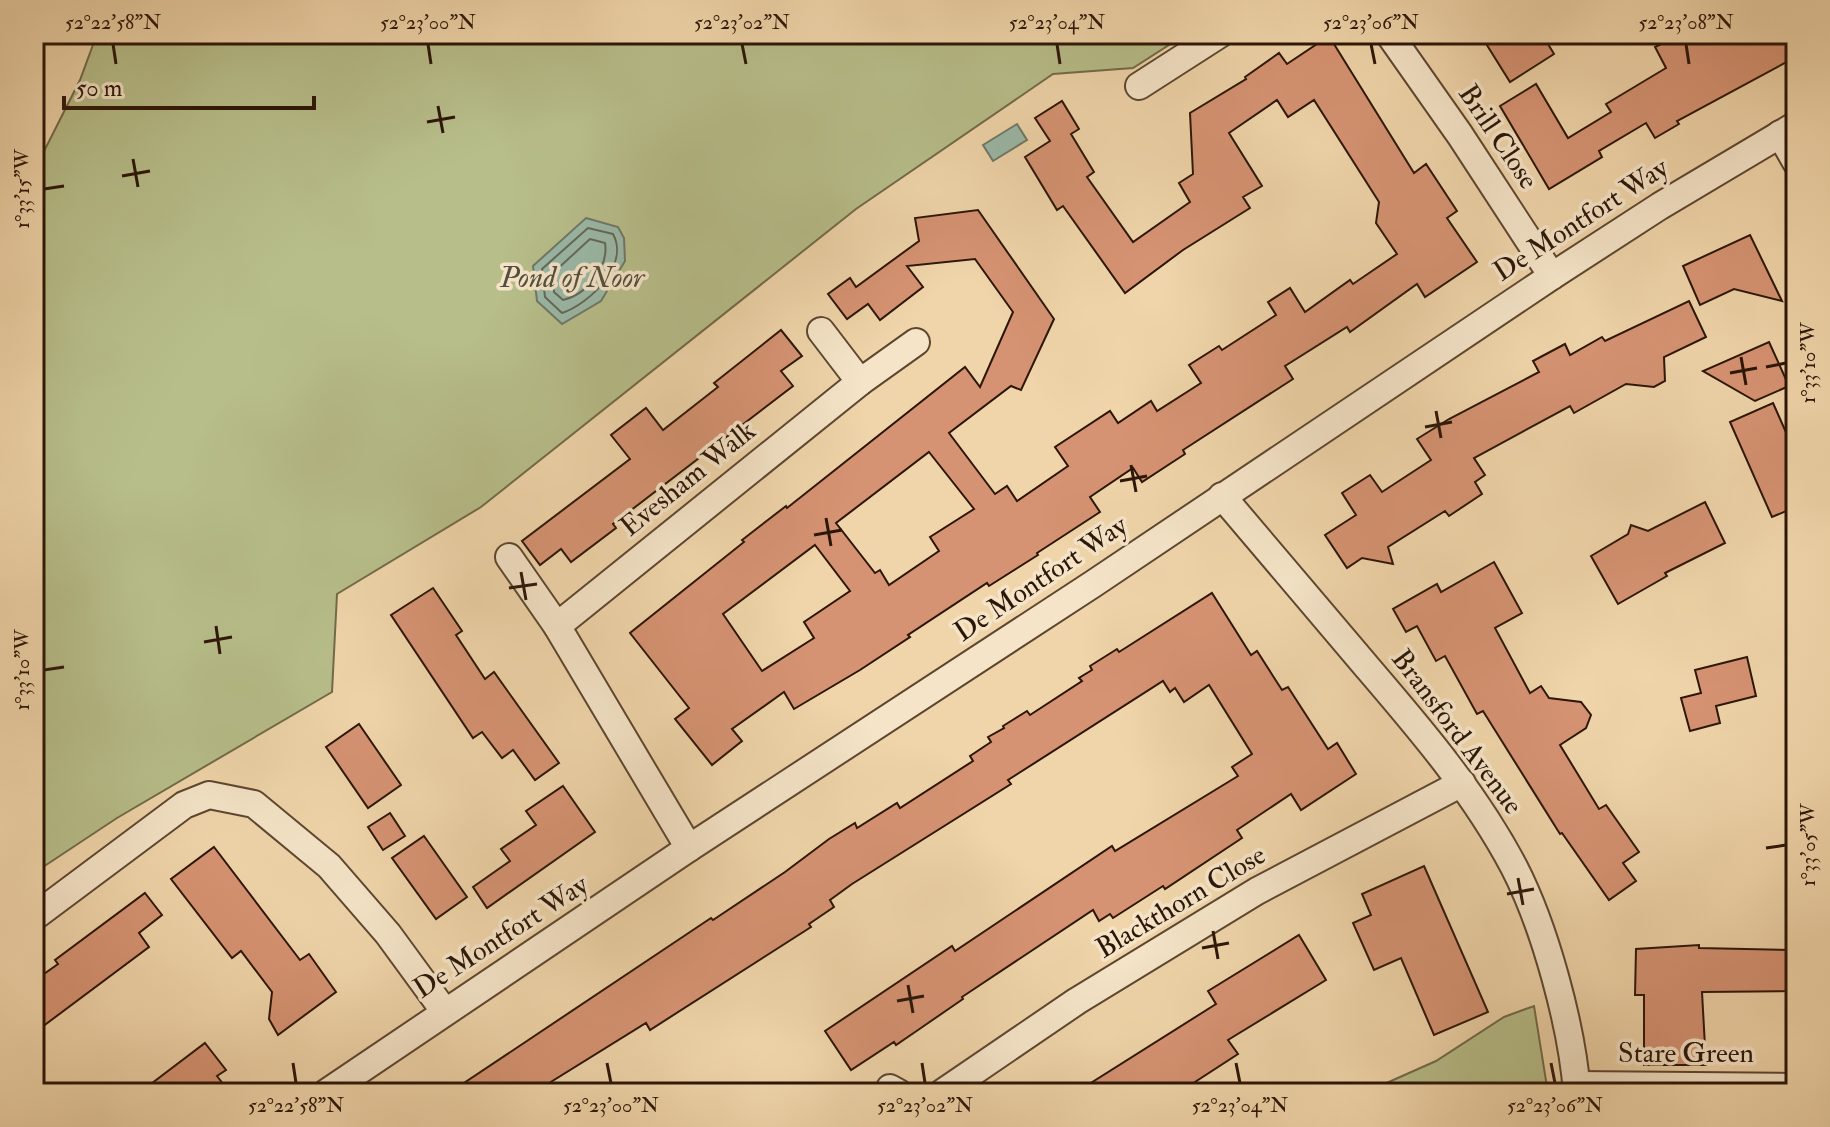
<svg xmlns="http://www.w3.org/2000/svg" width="1830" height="1127" font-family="'IM FELL Double Pica',serif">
<rect width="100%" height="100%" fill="#f0d5aa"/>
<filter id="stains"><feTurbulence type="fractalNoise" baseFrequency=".0025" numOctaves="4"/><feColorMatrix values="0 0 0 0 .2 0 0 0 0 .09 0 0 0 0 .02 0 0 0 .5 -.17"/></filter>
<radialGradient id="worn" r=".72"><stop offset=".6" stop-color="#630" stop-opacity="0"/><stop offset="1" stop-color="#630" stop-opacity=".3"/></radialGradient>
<g fill="#b7be8a" stroke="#726a49" stroke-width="2">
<polygon points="97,34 1186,34 1133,68 1053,74 856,209 481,507 337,594 332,692 117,818 34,873 34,171 80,80"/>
<polygon points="1534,1006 1548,1093 1364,1093 1436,1061 1504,1017"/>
</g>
<g fill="#9ab9a8" stroke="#6e7868" stroke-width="2">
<polygon points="1017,124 1027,140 993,161 983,145"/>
<polygon points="586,218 618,227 624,238 625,261 601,301 562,324 537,301 533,266"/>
</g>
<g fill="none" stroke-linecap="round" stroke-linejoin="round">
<g stroke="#636858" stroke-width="2">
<path d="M588 228 613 234C630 265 589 304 562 313L545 297 542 269Z"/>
<path d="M590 239 605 243C609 267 586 295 563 300L554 292 553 273Z"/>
</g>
</g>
<g fill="#d69373" stroke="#2c1608" stroke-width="2" fill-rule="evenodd">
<polygon points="1480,34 1542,34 1554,54 1510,82"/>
<polygon points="1681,34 1796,34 1796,57 1677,121 1679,124 1655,138 1646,123 1599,151 1602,157 1549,189 1500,106 1536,84 1568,138 1611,112 1606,104 1666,68 1655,47"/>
<path d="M1329 36 1414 173 1426 164 1457 211 1447 218 1477 262 1425 297 1417 284 1350 332 1347 327 1285 366 1293 379 1183 450 1185 454 1142 482 1133 468 1090 497 1100 512 1037 553 1038 555 989 586 987 583 908 635 910 637 860 670 794 709 784 692 732 729 742 741 712 765 675 719 689 708 630 633 744 542 742 540 786 506 787 508 965 367 980 387 1013 312 975 259 907 266 923 287 880 320 868 304 847 319 828 294 850 278 856 287 919 241 915 218 978 210 1054 319 1021 390 1011 386 949 433 995 494 1007 486 1017 501 1068 466 1055 447 1110 411 1118 423 1151 401 1157 411 1201 383 1189 365 1219 346 1222 350 1276 315 1268 302 1290 288 1305 312 1350 280 1353 284 1397 254 1376 223 1379 202 1314 100 1288 117 1277 100 1229 133 1262 186 1243 197 1250 208 1183 250 1125 293 1063 206 1057 210 1025 157 1050 141 1035 118 1062 101 1079 129 1071 134 1094 172 1087 177 1133 242 1190 202 1179 183 1193 174 1190 113 1246 79 1245 77 1279 53 1287 64ZM929 452 974 509 930 537 939 551 889 585 880 570 875 573 836 523ZM815 545 850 591 804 622 814 638 762 671 723 614Z"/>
<polygon points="1750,235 1782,301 1734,289 1700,305 1683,266"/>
<polygon points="1689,301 1706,337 1664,357 1665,381 1654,387 1626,384 1574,413 1570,406 1474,458 1485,475 1475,482 1482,494 1449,516 1445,511 1388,547 1393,564 1362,558 1347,568 1325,535 1356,515 1342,493 1370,475 1382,492 1431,460 1417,439 1449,419 1539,372 1533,361 1565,344 1570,355 1602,337 1605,341"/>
<polygon points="781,330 802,356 781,371 793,386 613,524 616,528 571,562 561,549 540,565 522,541 630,459 611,435 646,408 663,430 718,387 714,383"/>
<polygon points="1769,342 1789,386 1755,401 1703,371"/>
<polygon points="1773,403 1796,455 1796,507 1772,517 1730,422"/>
<polygon points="1705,502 1725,543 1665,573 1667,576 1618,604 1591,556 1628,534 1631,525 1648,531"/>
<polygon points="1494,562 1522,613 1495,628 1530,693 1541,686 1549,698 1581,702 1591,715 1586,728 1560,745 1599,809 1606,805 1639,852 1623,863 1636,881 1609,900 1562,833 1560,834 1483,711 1477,714 1445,656 1436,661 1417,626 1406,632 1393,609 1437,584 1441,592"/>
<polygon points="433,588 462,631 456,635 485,679 494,672 559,763 535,780 513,750 502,758 482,732 473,738 391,615"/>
<polygon points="1212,593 1251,655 1257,651 1282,690 1288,687 1328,749 1337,743 1356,774 1301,810 1291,794 1237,830 1242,838 1165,889 1163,886 1113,918 1110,914 1099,921 1093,910 962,997 963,999 918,1030 896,1045 894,1042 851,1070 825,1031 952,946 955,951 1112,846 1115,851 1238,776 1232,767 1252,754 1209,685 1184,702 1175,688 1170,692 1163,681 1008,780 1011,784 852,884 830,900 834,907 809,924 811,927 650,1030 646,1023 533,1093 449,1093 711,918 713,920 785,872 829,839 855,823 857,828 897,803 900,808 973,761 970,756 991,742 988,737 1004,728 1003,726 1027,711 1030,715 1082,681 1079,678 1092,670 1090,666 1117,649 1119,652"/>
<polygon points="1747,657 1756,696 1716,706 1720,723 1690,731 1681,698 1701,693 1695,670"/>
<polygon points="359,724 401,785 368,808 326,747"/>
<polygon points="563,786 595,832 487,908 473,887 510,861 501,849 536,825 526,811"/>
<polygon points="390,813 405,836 383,850 368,827"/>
<polygon points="424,836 467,897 436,919 392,858"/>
<polygon points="214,847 300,960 309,954 336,992 278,1035 269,1019 272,992 241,951 232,958 171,879"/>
<polygon points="1424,866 1488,1012 1434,1035 1401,958 1374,970 1353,923 1371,915 1362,894"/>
<polygon points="145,893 162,915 139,933 149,947 34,1033 34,981 58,964 55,960"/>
<polygon points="1299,935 1326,980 1228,1040 1238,1054 1178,1093 1075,1093 1216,1004 1208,991"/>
<polygon points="1699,945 1699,948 1796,950 1796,991 1702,992 1706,1065 1644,1065 1644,995 1635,995 1636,949"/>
<polygon points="205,1043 226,1070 217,1076 230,1093 139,1093"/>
</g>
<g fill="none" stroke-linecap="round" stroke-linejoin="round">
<defs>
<g id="street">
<polyline points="1389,34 1460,135 1552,276"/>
<polyline points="1139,86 1220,34"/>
<polyline points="1780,134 1796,162"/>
<polyline points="821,331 860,382"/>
<path d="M1222 496C1271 553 1319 610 1367 667 1421 730 1475 793 1514 867 1545 927 1572 1026 1577 1093"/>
<polyline points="509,557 557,626 689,848"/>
<polyline points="557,626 860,382 916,342"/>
<polyline points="34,917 184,805 209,795 254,804 329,866 388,934 445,1012"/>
<polyline points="1576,1085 1796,1087"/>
<polyline points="890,1088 899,1093"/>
<polyline points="326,1093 689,848 1093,584 1552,276 1660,206 1796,125"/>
<polyline points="942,1093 1077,1001 1257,891 1462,783"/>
</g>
</defs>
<use href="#street" stroke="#5d4630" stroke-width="30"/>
<use href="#street" stroke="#f5e4c8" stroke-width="26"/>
</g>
<path fill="none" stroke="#2c1608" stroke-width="3" d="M113 44 116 64M428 44 431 64M742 44 746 64M1057 44 1060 64M1371 44 1375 64M1686 44 1689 64M438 106 443 133M427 122 455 117M133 159 138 187M122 176 150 171M44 189 64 186M1741 357 1746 385M1766 367 1786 363M1730 373 1757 368M1436 411 1441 438M1425 427 1452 422M1131 465 1136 492M1120 481 1147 476M826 518 831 546M814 535 842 530M521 572 526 600M509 588 537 584M216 626 220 654M204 642 232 637M44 670 64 667M1766 848 1786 845M1518 878 1523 905M1507 894 1534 889M1213 931 1218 959M1202 948 1229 943M908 985 913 1013M897 1001 924 996M293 1063 296 1083M607 1063 611 1083M922 1063 925 1083M1236 1063 1240 1083M1551 1063 1555 1083"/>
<g text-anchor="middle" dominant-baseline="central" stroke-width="7" stroke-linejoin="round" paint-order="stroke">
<g font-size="28" fill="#2c1608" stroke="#f5e4c8">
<text transform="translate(1498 137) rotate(56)">Brill Close</text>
<text transform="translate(1581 220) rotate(-33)">De Montfort Way</text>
<text transform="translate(688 479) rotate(-39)">Evesham Walk</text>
<text transform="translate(1041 579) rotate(-34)">De Montfort Way</text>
<text transform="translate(1457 732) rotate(53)">Bransford Avenue</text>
<text transform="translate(1181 902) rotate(-31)">Blackthorn Close</text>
<text transform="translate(501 937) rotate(-33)">De Montfort Way</text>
<text x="1686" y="1053">Stare Green</text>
</g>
<g font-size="30" font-style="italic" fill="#524f40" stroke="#f5e4c8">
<text x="572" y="277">Pond of Noor</text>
</g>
</g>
<rect width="1830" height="1127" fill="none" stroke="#f0d5aa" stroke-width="88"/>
<path d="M64 96v12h250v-12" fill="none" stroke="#2c1608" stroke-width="4"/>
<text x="76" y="96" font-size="24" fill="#2c1608" stroke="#f5e4c8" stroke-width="6" paint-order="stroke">50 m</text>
<rect x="44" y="44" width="1742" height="1039" fill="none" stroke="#2c1608" stroke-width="3"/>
<g font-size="20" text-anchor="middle" fill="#2c1608">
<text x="113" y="29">52°22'58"N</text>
<text x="428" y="29">52°23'00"N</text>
<text x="742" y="29">52°23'02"N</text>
<text x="1057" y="29">52°23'04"N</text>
<text x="1371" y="29">52°23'06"N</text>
<text x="1686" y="29">52°23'08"N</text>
<text transform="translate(22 189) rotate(-90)" y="7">1°33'15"W</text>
<text transform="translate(1808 363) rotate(-90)" y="7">1°33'10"W</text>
<text transform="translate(22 670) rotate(-90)" y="7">1°33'10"W</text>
<text transform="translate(1808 845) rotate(-90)" y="7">1°33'05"W</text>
<text x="296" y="1112">52°22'58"N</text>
<text x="611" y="1112">52°23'00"N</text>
<text x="925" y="1112">52°23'02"N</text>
<text x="1240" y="1112">52°23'04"N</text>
<text x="1555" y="1112">52°23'06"N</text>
</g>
<rect width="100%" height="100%" filter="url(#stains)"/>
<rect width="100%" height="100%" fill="url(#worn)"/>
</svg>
